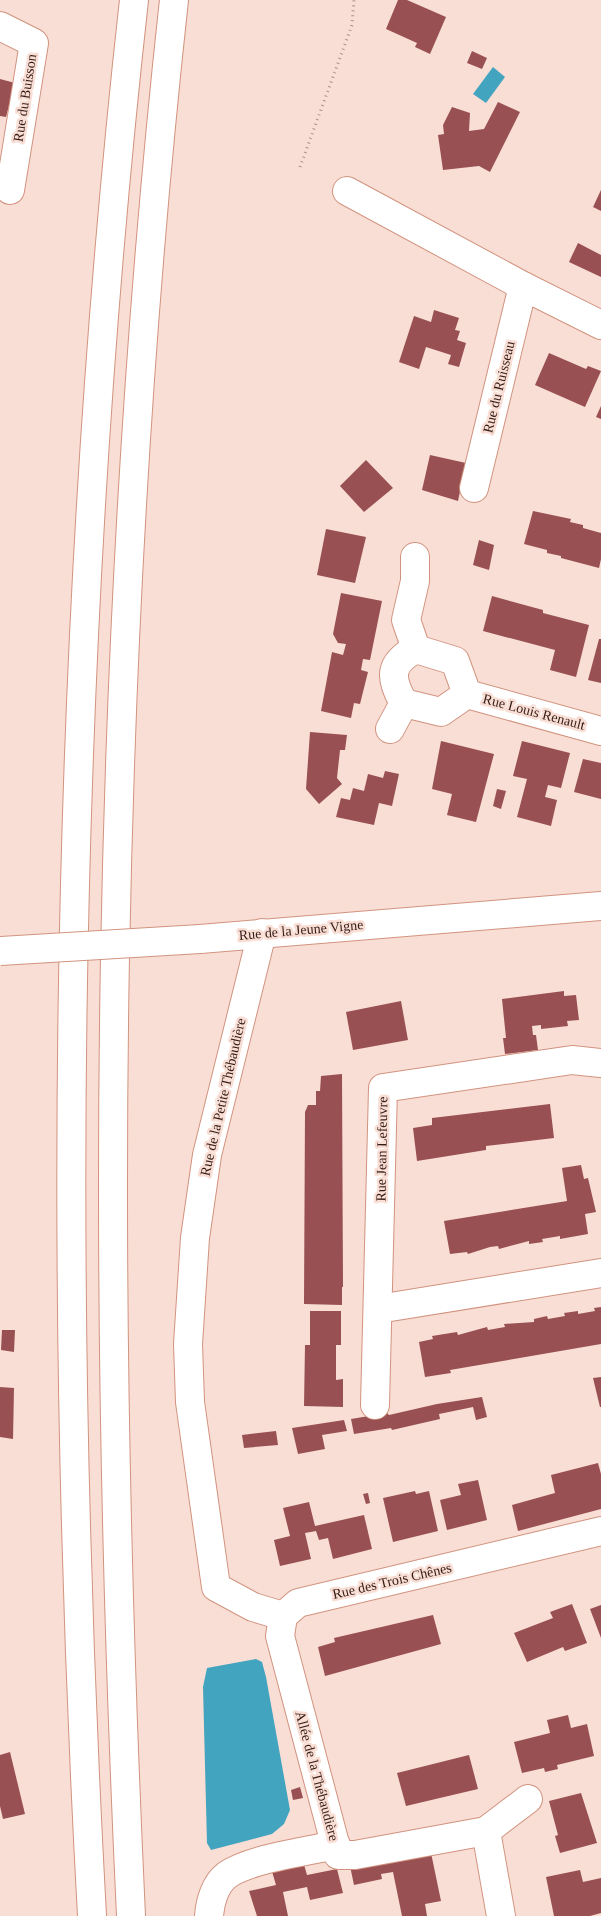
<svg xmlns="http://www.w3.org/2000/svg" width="601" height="1916" font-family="'Times New Roman',serif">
<rect width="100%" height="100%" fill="#f9ded5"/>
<g fill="#42a4bf">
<polygon points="493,67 505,77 486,103 473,94"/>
<polygon points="256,1659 262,1662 266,1677 290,1810 284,1824 272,1834 211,1850 207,1843 203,1687 207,1668"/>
</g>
<g fill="#995052">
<polygon points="398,0 407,0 446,17 430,54 415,47 417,43 386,29"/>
<polygon points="472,51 487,58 482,69 467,63"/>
<polygon points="0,79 15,83 6,117 0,116"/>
<polygon points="498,102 520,112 490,172 479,166 443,170 438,135 444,134 443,125 452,107 470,113 469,131 484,129"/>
<polygon points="601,190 601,211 593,207"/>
<polygon points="578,243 601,255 601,277 569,262"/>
<polygon points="434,310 459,318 455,330 460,331 457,340 466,343 459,367 448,364 451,355 426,347 419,369 399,362 414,316 431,322"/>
<polygon points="549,353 586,369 588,366 601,371 585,407 535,385"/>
<polygon points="601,406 601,419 596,417"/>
<polygon points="430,455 466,463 458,501 422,490"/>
<polygon points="366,460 393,488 364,512 340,486"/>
<polygon points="533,511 571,519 570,522 583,525 583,528 601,533 601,559 599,568 561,558 561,556 547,553 547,550 524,544"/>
<polygon points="326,529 366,537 355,583 317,575"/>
<polygon points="479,540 494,545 489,570 473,565"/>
<polygon points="341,593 382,601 370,660 363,659 361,670 368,672 360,704 354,703 351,718 321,711 332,652 343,655 346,644 338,643 333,634"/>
<polygon points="492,596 543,610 543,613 589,625 576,677 550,670 555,650 483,631"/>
<polygon points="599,639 601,639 601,683 588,680"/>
<polygon points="310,732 347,735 345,750 340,750 337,778 342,784 319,804 306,789"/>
<polygon points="441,741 494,754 476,822 447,815 452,794 432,789"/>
<polygon points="522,741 570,753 561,788 548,785 545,797 557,800 551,826 517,817 527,779 513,776"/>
<polygon points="583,759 601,763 601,799 574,792"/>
<polygon points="385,771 399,774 392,806 379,803 374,825 336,817 341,798 350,800 353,788 364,791 368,774 383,778"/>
<polygon points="497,789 506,791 501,809 493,806"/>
<polygon points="564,991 564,996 576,995 579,1020 567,1021 568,1026 541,1029 541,1025 532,1026 533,1035 536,1035 538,1050 505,1054 503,1038 506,1038 502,999"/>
<polygon points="401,1001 408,1040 353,1050 346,1012"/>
<polygon points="342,1074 343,1287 342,1287 342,1305 304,1304 305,1112 308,1105 316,1105 316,1091 320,1091 321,1076"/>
<polygon points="550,1104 554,1138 486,1146 486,1150 417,1161 413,1128 432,1125 432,1118"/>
<polygon points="581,1165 584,1179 588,1178 596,1212 585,1214 588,1234 560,1239 560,1236 542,1239 543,1242 529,1244 529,1241 499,1249 498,1246 490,1247 468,1254 467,1252 450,1254 444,1221 567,1201 562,1168"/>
<polygon points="601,1307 601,1344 450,1370 451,1373 425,1377 419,1342 433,1339 432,1336 457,1332 458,1335 487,1327 488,1330 505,1327 504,1324 534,1322 534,1319 547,1316 548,1319 565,1316 564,1313 578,1311 578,1314 595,1311 594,1308"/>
<polygon points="310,1311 341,1311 341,1345 336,1345 336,1380 343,1379 343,1407 304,1406 305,1345 310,1345"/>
<polygon points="2,1330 15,1330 14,1352 1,1350"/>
<polygon points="601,1377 601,1407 600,1407 593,1378"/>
<polygon points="0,1387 14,1388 13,1439 0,1437"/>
<polygon points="482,1397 487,1417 476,1420 473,1407 439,1414 440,1419 392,1430 391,1428 354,1434 351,1419 387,1413 389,1415 437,1404"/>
<polygon points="344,1420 347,1431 322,1435 325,1449 298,1454 292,1428"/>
<polygon points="276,1431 278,1445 244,1448 242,1435"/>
<polygon points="598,1463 601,1474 601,1509 518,1531 512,1505 555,1493 551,1475"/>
<polygon points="478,1480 487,1520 447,1530 440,1500 461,1495 458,1484"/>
<polygon points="415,1491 416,1494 429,1491 438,1531 393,1542 383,1498"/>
<polygon points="368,1493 370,1503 366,1504 363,1494"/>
<polygon points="309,1502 315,1526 364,1515 372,1549 333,1559 328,1538 319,1540 316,1531 305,1533 311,1559 280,1566 274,1540 290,1536 283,1508"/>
<polygon points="572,1604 587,1643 565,1651 563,1647 527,1662 514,1633 553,1618 550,1612"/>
<polygon points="601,1605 601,1638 590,1609"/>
<polygon points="433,1615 441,1644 325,1676 318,1647 335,1642 334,1638"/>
<polygon points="568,1715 571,1728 587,1724 594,1756 557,1765 558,1769 545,1772 544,1768 522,1773 514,1742 550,1733 547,1720"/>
<polygon points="10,1752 25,1814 3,1819 0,1806 0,1755"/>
<polygon points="469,1755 478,1789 406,1806 397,1773"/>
<polygon points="300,1787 303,1798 293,1800 291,1790"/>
<polygon points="581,1793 597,1843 560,1853 555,1836 558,1835 549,1801"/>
<polygon points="430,1848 441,1901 425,1904 427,1916 402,1916 393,1872 381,1874 382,1879 354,1885 350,1866"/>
<polygon points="303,1861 307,1875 337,1869 343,1893 310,1900 307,1887 283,1892 288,1916 257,1916 249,1891 276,1885 271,1868"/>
<polygon points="580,1870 583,1882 601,1878 601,1913 590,1916 554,1916 546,1877"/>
</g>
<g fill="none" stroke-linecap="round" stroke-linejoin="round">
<defs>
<g id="minor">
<polyline points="0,26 34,43 10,190"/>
<polyline points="347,191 523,286 601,325"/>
<polyline points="474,488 523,286"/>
<polyline points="415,557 415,581 406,620 416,649"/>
<path d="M467 694 455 661 416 649C389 663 389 678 404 703L441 712 467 694 601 731"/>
<polyline points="390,729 404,703"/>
<polyline points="262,933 207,1155 195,1238 188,1344 190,1402 216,1587 253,1607 283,1616 298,1603 601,1531"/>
<polyline points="200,939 601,906"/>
<polyline points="378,1309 601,1273"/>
<polyline points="375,1405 383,1088 572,1060 601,1063"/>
<polyline points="283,1616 280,1636 338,1855 355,1855 486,1831 528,1799"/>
<polyline points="486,1831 501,1916"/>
<path d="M209 1916C210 1902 215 1884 227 1875 249 1859 308 1851 336 1845"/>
</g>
<g id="highway">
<path d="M92 1916C57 1278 63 635 134 0"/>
<path d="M131 1916C101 1277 104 637 174 0"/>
</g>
</defs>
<use href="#minor" stroke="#d1937f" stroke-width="30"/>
<use href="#highway" stroke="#d1937f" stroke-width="30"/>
<polyline stroke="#ab9188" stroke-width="3" stroke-dasharray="1 4" stroke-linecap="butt" points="300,167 352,25 354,0"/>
<use href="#minor" stroke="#fff" stroke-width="28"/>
<use href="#highway" stroke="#fff" stroke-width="28"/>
<defs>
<polyline id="minor-bridge" points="0,951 200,939"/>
</defs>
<use href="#minor-bridge" stroke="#d1937f" stroke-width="30" stroke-linecap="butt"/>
<use href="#minor-bridge" stroke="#fff" stroke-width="28"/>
</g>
<g text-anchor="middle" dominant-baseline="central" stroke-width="5" stroke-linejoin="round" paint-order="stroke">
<g font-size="14" fill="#341c15" stroke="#f9ded5">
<text transform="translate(25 98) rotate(-81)">Rue du Buisson</text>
<text transform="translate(499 387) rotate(-76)">Rue du Ruisseau</text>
<text transform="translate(534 712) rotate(15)">Rue Louis Renault</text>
<text transform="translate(301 930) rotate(-5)">Rue de la Jeune Vigne</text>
<text transform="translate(223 1097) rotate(-77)">Rue de la Petite Thébaudière</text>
<text transform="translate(382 1149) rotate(-89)">Rue Jean Lefeuvre</text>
<text transform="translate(392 1581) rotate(-13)">Rue des Trois Chênes</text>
<text transform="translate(317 1776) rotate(75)">Allée de la Thébaudière</text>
</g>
</g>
</svg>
